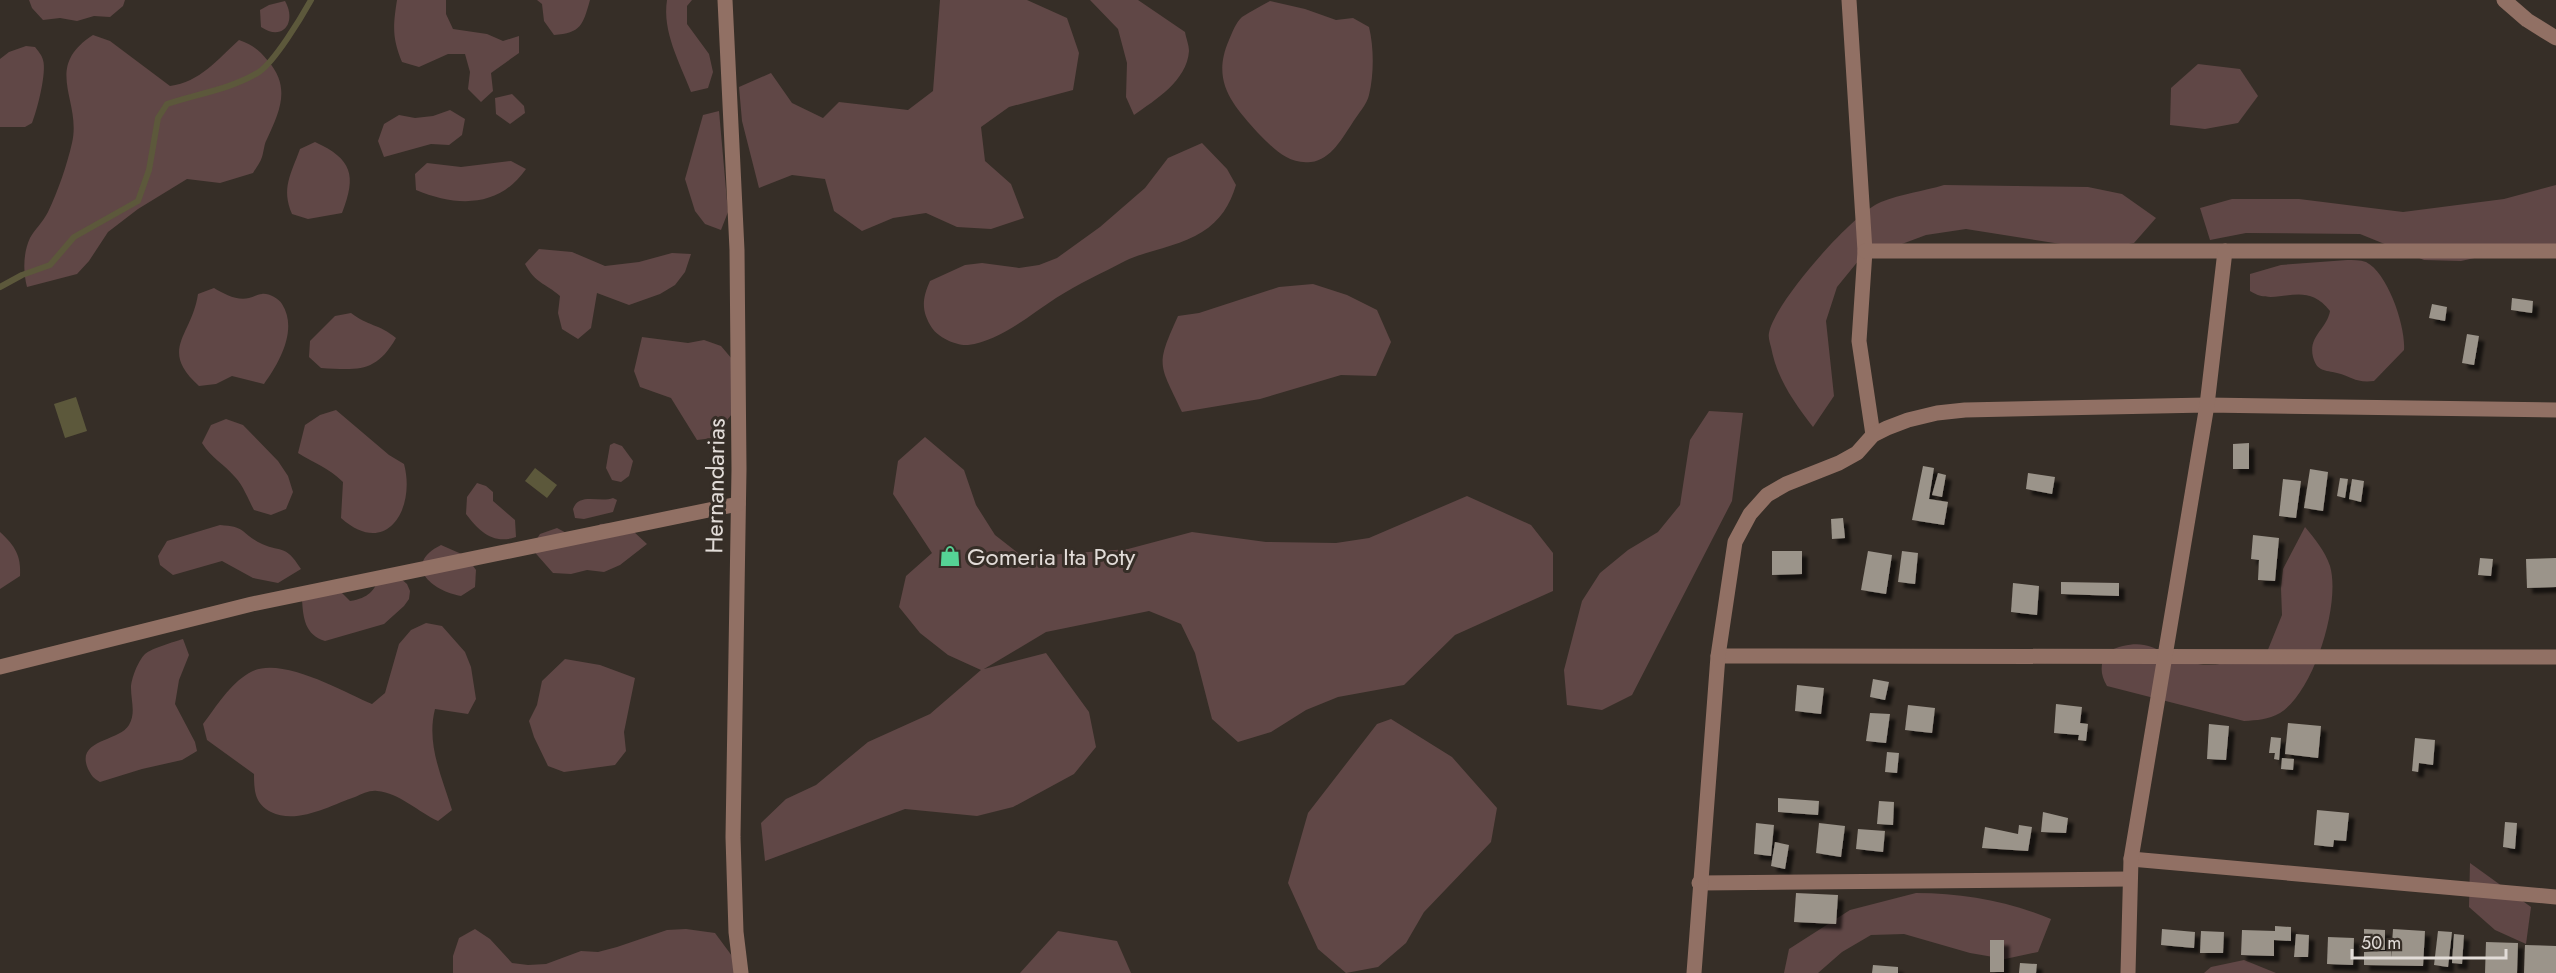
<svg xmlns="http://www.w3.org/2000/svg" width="2556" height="973" font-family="Jost,sans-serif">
<defs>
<filter id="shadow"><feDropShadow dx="5.5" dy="5.5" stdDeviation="1.5" flood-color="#0009"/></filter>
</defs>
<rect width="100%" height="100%" fill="#362e27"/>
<g fill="#604746">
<polygon points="29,0 125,0 123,6 110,17 94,16 77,21 60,18 43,20 32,8"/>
<path d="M397 0H446V14L453 29 487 34 503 41 519 36V53L491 73 493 91 481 102 468 89 470 72 465 54H448L419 67 402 62C392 38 393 26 397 0Z"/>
<path d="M537 0H590C583 25 581 33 554 35L544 21 542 4Z"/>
<path d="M667 0H692L687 6V24L709 54 713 72 708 88 691 92C680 63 662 32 667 0Z"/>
<polygon points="940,0 1027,0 1067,18 1079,53 1073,90 1009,107 981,127 985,161 1011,184 1024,218 991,229 957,227 926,213 893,218 862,231 834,211 825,179 792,175 759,188 742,121 739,87 771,73 792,103 823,118 839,102 908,110 933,91"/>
<path d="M1090 0H1138L1185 32C1186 38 1189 45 1189 51 1187 81 1155 100 1134 115L1126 97 1127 63 1118 29Z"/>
<path d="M285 1C297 22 283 42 261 27L260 10 269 5Z"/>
<path d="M1270 1 1305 9 1336 20 1353 18 1369 27C1374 48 1374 74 1369 95 1367 104 1358 114 1353 122 1343 137 1331 160 1311 162 1288 165 1273 148 1258 133 1232 104 1211 81 1229 40 1232 33 1236 22 1242 17 1251 11 1261 6 1270 1Z"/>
<path d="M93 35 110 41 170 86C200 82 217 60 239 40 253 45 259 50 268 61 291 87 280 111 267 139 264 144 264 151 262 157 260 163 256 168 253 173L220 183 187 179 138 209 108 232 89 261 77 274 27 287C23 272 23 253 30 238 35 229 43 222 48 212 58 191 67 165 72 143 82 100 42 68 93 35Z"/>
<path d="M26 46 35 47C38 51 42 55 43 60 47 72 37 111 32 123L25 127H0V59L9 52Z"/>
<polygon points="2198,64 2240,69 2258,96 2238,123 2205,129 2170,125 2171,88"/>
<polygon points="512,94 524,106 525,113 510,124 496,114 495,98"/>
<polygon points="450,110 465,119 462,135 449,145 431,144 384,157 378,141 384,124 399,115 415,118 433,116"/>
<polygon points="719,111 728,212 721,230 705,224 695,211 685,179 703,115"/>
<path d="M315 142C352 159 357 175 342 213L308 219 292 214C281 188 291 174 300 149Z"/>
<path d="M1202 143 1227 169 1236 185C1230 205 1220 221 1202 232 1181 246 1148 250 1125 261 1102 273 1078 284 1056 298 1030 315 1000 341 968 345 956 346 938 337 932 328 921 311 922 299 930 281L965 265 982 263 1019 268 1039 265 1057 258 1100 227 1145 188 1168 158Z"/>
<path d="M511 161 526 169C499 208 457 207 416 190L415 174 427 163 461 167Z"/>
<path d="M1944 185 2088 187 2122 194 2156 218 2134 243 2099 250 1966 229 1926 235 1859 260 1837 287 1826 321 1834 396 1813 427C1794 402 1777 379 1771 347 1770 343 1768 337 1769 333 1774 303 1853 213 1881 202 1901 194 1924 191 1944 185Z"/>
<polygon points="2556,185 2556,247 2529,246 2461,261 2424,260 2360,234 2246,233 2210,240 2200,208 2232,199 2299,199 2403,212 2504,199"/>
<path d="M539 249 572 252 605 266 639 262 672 253 691 254 685 272 675 285 660 294 629 305 597 293 591 328 578 339 562 329 558 313 560 296C544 282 536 284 525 264Z"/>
<path d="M2347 260C2353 260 2360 260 2366 262 2388 273 2406 327 2404 350L2374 381C2355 383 2353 377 2337 373 2325 370 2317 372 2313 357 2308 336 2327 329 2330 311 2304 277 2277 309 2250 291V274L2281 265Z"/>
<path d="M1313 284 1347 295 1377 310 1391 342 1376 376 1341 375 1260 399 1182 412C1159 363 1155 367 1178 316L1199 313 1279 287Z"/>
<path d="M214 288C224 294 237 301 249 298 253 297 258 294 262 294 268 293 278 298 282 304 298 329 280 362 264 384L232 376 216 384 199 386C158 349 192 336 198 294Z"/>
<path d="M351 313C368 326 379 324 396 338 376 373 358 370 321 368L309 357 310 341 335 316Z"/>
<polygon points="642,337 688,343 704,340 721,346 732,359 735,410 713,438 697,440 671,398 640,387 634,371"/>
<path d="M336 410 389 455 404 464C416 508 387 559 341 518L343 482C328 467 315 464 298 453L305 425 320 415Z"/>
<polygon points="1709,411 1743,413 1732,501 1632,695 1602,710 1567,705 1564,670 1582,601 1600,573 1628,550 1658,532 1680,505 1690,440"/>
<path d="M226 419 243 425 278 461 288 476 293 492 286 509 271 515 254 510C248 499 243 485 235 477 223 463 212 459 202 443L211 425Z"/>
<polygon points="925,437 964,470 976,505 995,535 1023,557 1128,549 1192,532 1266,542 1336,543 1369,538 1467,496 1531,525 1553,553 1553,591 1455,635 1404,685 1338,697 1306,710 1271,732 1238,742 1212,719 1195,653 1181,624 1149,611 1046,632 984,669 1046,653 1089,712 1096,747 1074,774 1013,807 977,816 905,809 765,861 761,823 786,799 816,785 868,742 930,714 981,670 948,655 920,633 899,607 906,576 932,553 893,494 898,461"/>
<polygon points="614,443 622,446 633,461 629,476 621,482 612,480 606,468 610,445"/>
<path d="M477 483 486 486 493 492V501L515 520 516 537C493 545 479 531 466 514L467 497Z"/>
<path d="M613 498 617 500 613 512 584 519 575 518 573 509C579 492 600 503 613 498Z"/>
<polygon points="617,523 633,531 647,544 620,565 604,572 587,570 571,574 553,573 531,548 540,534 557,528 572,536 590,537 600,524"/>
<path d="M220 525C246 527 239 531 258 542 281 554 284 542 301 569L278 583 253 578 222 561 173 575 160 565 158 556 167 541Z"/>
<path d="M2305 527C2315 539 2325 551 2330 566 2341 603 2314 692 2280 713 2268 720 2257 720 2244 721L2107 686C2100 674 2100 665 2106 652 2153 631 2157 658 2198 664 2221 668 2246 657 2267 652L2282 615 2281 588 2283 569Z"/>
<path d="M0 532C15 546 21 555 20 576L0 589Z"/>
<path d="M441 545 466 556 476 570 475 587 461 596C432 591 401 565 441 545Z"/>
<path d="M393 572 407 584 410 591 409 599 404 606 384 624 325 641C305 635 303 618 302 599L332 583 350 601C369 598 374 591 381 575Z"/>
<path d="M426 623 442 626 465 652 471 667 476 699 468 714 435 709C426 744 442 777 452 810L438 821C418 812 400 793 377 791 370 790 362 794 355 797 331 805 297 825 271 812 255 804 254 791 254 774L207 740 203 724C216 707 230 684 249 673 279 654 343 692 372 704L385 693 399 644 411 630Z"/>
<path d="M183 639 189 655 179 680 175 704 195 742 197 751 182 760 142 769 100 782C93 778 92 776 88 769 75 739 119 742 129 725 136 713 131 701 131 688 131 679 138 661 145 654 152 648 174 642 183 639Z"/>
<polygon points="565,659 600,665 635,678 624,732 626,751 615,765 564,772 548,766 534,737 529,721 537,705 542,681"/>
<polygon points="1391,719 1452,757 1497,808 1491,842 1424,912 1406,943 1378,967 1346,973 1318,949 1288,883 1308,813 1377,724"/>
<polygon points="2470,863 2531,907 2526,944 2495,930 2469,907"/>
<path d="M1916 893C1963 893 2007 901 2051 919L2038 952 2005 959 1970 953 1904 934 1871 935 1842 952 1818 973H1784L1789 949 1850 910Z"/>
<polygon points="475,929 490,939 512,963 528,965 546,964 581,951 598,952 617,947 667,930 686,929 715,933 735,960 735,973 453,973 453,956 459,938"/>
<polygon points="1058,931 1117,941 1131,973 1020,973"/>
<polygon points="2244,960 2276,973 2204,973 2211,967"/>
</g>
<g fill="#5c583b">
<polygon points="76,397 87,431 65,438 54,404"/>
<polygon points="535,468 557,485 547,498 525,481"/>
</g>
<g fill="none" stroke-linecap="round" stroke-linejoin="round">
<path stroke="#5c583b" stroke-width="6" d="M0 287 22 275 50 265 74 237 138 201 149 170 158 118 167 104C196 94 232 89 259 72 275 61 301 18 311 0"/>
</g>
<g fill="#9b948a" filter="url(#shadow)">
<polygon points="2512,298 2533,301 2532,313 2511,310"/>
<polygon points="2432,304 2447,307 2445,321 2429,318"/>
<polygon points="2467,334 2479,336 2474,365 2462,363"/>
<polygon points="2249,443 2249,469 2233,469 2233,444"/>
<polygon points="1923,466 1934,468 1929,499 1948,502 1944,525 1912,520"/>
<polygon points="2310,469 2328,472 2323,511 2304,508"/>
<polygon points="1938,473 1946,475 1942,497 1932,495"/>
<polygon points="2028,473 2055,477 2052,494 2026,489"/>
<polygon points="2340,478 2348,479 2345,498 2337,496"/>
<polygon points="2283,479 2301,481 2296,518 2279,516"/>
<polygon points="2352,479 2364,481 2361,502 2349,499"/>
<polygon points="1843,518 1845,538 1832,539 1831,519"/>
<polygon points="2253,535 2279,538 2275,581 2258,580 2259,560 2251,559"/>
<polygon points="1772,551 1802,551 1802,574 1772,575"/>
<polygon points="1868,551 1892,555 1886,594 1861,590"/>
<polygon points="1902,551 1918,553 1915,584 1898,582"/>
<polygon points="2480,558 2493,559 2491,576 2478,575"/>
<polygon points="2556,558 2556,587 2527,588 2526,559"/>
<polygon points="2061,582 2119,583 2119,596 2061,594"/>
<polygon points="2013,583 2039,586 2037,615 2011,612"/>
<polygon points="1873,679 1889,682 1885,700 1870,697"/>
<polygon points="1797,685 1824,688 1821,714 1795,711"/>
<polygon points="2056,704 2082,707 2080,723 2088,724 2086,741 2078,740 2079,735 2054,733"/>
<polygon points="1908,705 1935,708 1932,733 1905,730"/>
<polygon points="1870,713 1890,714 1886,743 1866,741"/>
<polygon points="2288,723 2321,726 2318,758 2285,754"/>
<polygon points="2209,724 2229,726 2226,760 2207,759"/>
<polygon points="2271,737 2281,738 2279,760 2274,759 2275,753 2269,753"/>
<polygon points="2415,738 2435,740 2433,765 2419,763 2418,772 2412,771"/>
<polygon points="1887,752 1899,753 1897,773 1885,772"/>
<polygon points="2282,758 2294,759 2293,770 2281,769"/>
<polygon points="1778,798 1819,801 1818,815 1778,812"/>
<polygon points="1879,801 1894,802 1893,825 1877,824"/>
<polygon points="2317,810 2349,813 2346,841 2334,840 2333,847 2314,845"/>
<polygon points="2043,812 2068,818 2066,833 2041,832"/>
<polygon points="2505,822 2517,823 2515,849 2503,847"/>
<polygon points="1756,823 1774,825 1771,856 1754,854"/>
<polygon points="1819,823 1845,826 1841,857 1816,853"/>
<polygon points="2019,825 2032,827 2028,851 1982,848 1985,827 2018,834"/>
<polygon points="1858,829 1885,831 1883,852 1856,849"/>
<polygon points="1775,842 1789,845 1785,869 1771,866"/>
<polygon points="1796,893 1838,895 1836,924 1794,922"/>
<polygon points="2275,926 2291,927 2291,941 2274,940 2274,956 2241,955 2242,930 2275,931"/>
<polygon points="2162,929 2195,932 2194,948 2161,945"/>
<polygon points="2364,929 2385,930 2385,950 2364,950"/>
<polygon points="2393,929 2425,931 2423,966 2364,965 2364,952 2391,951 2391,959"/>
<polygon points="2201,931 2224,932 2223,953 2200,953"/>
<polygon points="2438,931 2452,932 2448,967 2434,965"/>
<polygon points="2296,934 2309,935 2308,957 2294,957"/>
<polygon points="2454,934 2464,935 2462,964 2452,963"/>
<polygon points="2328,937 2354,938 2353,965 2327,964"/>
<rect x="1990" y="940" width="14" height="32"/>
<polygon points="2486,942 2518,943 2517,973 2485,973"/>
<polygon points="2525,945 2556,946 2556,973 2524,973"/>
<polygon points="2020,963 2037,964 2036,973 2019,973"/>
<polygon points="1873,965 1898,967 1898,973 1872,973"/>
</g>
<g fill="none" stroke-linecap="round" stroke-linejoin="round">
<g stroke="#917064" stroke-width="15">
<polyline points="725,0 737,250 739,469 733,837 736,932 741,973"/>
<polyline points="1849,0 1865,251 1859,341 1873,435"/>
<polyline points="2504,0 2527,20 2556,38"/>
<polyline points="1865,251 2556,251"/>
<polyline points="1718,656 2556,657"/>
<polyline points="0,667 252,604 738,504"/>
<polyline points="2131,859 2556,897"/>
<polyline points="1699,883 2129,879"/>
<polyline points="1694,973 1718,656 1735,542 1750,514 1767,495 1786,484 1839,463 1857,453 1873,435 1887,428 1908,420 1937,413 1965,410 2207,405 2556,410"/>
<polyline points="2128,973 2131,859 2207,405 2225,251"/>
</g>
</g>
<defs>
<symbol id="shop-bare" viewBox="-9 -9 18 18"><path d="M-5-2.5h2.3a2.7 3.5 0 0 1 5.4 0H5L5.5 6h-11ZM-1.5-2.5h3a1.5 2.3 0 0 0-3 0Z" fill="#55d395" stroke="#362e27" stroke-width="2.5" paint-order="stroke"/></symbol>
</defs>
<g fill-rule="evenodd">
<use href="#shop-bare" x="935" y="541" width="30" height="30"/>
</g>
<g text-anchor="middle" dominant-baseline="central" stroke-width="6" stroke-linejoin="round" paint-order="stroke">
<g font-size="24" fill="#e2dcd8" stroke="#362e27">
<text transform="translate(715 486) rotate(-89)">Hernandarias</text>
</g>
<g font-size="24" fill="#e2dcd8" stroke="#362e27" text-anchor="start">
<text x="967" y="556">Gomeria Ita Poty</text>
</g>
</g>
<path d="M2352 949v9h154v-9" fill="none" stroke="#e2dcd8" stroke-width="3"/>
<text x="2361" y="949" font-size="18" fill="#e2dcd8" stroke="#362e27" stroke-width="4.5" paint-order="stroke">50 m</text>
</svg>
